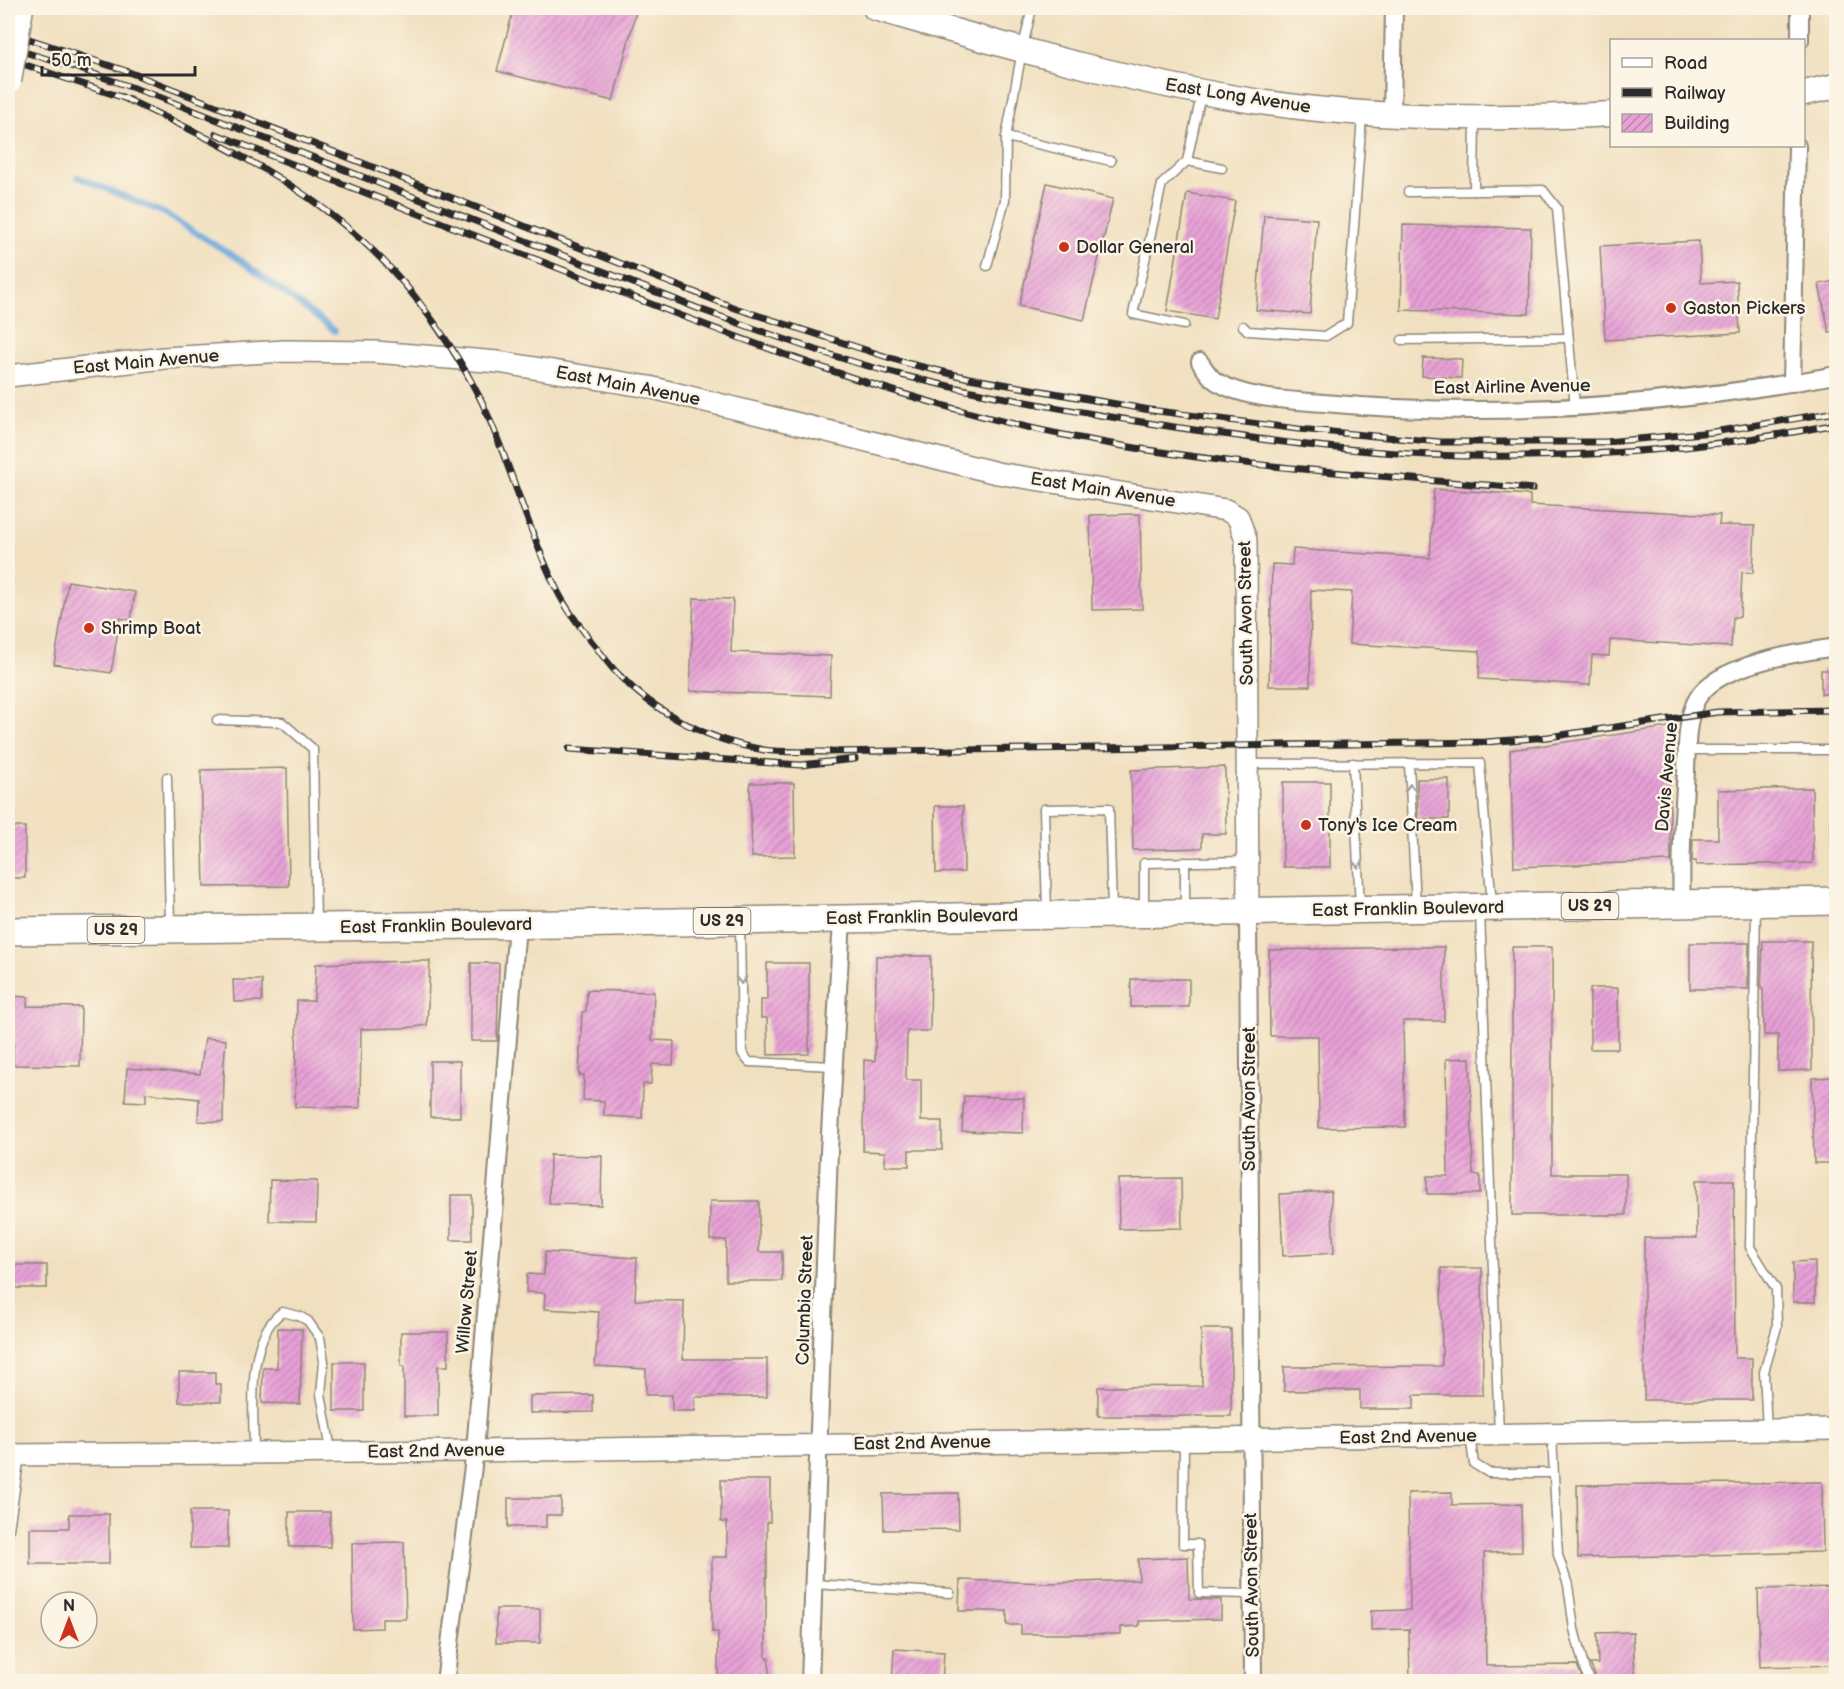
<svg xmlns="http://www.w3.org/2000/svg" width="1844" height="1689" font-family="'Balsamiq Sans',sans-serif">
<defs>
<pattern id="building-hatch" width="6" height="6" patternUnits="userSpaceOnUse" patternTransform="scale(1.5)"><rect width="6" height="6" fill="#e8a1d7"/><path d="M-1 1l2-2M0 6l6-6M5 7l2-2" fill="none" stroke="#bc83af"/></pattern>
</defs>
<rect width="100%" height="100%" fill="#fcf5e5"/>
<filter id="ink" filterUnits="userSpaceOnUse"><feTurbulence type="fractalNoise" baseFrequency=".0167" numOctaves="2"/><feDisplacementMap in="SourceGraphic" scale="12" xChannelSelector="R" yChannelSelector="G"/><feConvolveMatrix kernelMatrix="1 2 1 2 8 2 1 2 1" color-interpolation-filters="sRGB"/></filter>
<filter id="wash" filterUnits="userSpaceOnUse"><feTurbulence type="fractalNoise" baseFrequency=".008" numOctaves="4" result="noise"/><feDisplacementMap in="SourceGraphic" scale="24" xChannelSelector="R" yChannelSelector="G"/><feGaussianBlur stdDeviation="1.35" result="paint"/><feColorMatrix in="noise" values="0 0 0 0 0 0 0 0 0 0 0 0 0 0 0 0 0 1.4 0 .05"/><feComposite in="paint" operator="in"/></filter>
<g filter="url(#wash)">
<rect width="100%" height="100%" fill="#f1e0c0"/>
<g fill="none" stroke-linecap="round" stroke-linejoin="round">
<polyline stroke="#6ca7dd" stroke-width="6" points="78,177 164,213 240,260 335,331"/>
</g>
<g id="blocks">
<g fill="url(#building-hatch)">
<polygon points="514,8 637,8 613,101 497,71"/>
<polygon points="1047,183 1113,199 1084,320 1019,306"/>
<polygon points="1187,193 1235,201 1215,319 1167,311"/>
<polygon points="1264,215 1317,219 1310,314 1256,310"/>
<polygon points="1403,225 1531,228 1529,314 1401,310"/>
<polygon points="1699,241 1701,283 1737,281 1740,333 1605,340 1600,246"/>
<polygon points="1836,281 1836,331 1829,332 1819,284"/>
<polygon points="1423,358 1462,359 1461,378 1422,376"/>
<polygon points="1434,489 1530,495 1530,505 1720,515 1719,525 1755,526 1753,573 1742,572 1740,617 1733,617 1731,647 1610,640 1609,656 1592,655 1590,685 1479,679 1480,651 1349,644 1352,592 1311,590 1310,686 1269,686 1272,564 1292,565 1293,549 1430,558"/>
<polygon points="1140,514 1142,609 1092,610 1090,515"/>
<polygon points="68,581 135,592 131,620 120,618 111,673 54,664"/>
<polygon points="694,598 733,599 731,652 831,656 830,696 690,691"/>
<rect x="1821" y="670" width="15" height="24"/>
<polygon points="1668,727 1671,861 1514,867 1510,750"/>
<polygon points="1225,767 1226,834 1202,834 1202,848 1133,850 1131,770"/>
<polygon points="287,768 289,886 204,887 201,770"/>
<polygon points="1417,779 1449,779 1449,819 1418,819"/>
<rect x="1283" y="782" width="47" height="85"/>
<polygon points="750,783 794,783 795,856 752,857"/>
<polygon points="1812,788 1813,863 1696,865 1696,861 1692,861 1693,839 1718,839 1718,790"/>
<polygon points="935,806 963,806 964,872 936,873"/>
<rect x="8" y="827" width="17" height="51"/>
<polygon points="1763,941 1811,941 1812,1070 1778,1071 1778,1035 1764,1035 1763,989 1761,989"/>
<polygon points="1690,943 1749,943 1748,989 1690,989"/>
<polygon points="1416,947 1444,947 1444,1021 1403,1021 1405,1127 1319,1128 1318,1036 1270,1036 1269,950"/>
<polygon points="1512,947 1552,947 1552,1174 1626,1174 1626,1215 1512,1215"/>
<polygon points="876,956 931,956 930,1031 907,1031 906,1080 921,1080 921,1121 942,1121 942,1150 909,1150 909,1166 885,1166 885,1152 863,1151 864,1060 875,1061"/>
<polygon points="409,961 430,961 427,1025 406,1028 361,1029 360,1108 295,1107 297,1001 314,1001 316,964"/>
<polygon points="471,963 499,963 497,1041 471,1041"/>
<polygon points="767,963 809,963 809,1054 768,1055 767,1018 761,1018 761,1000 767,1000"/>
<rect x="1131" y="979" width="58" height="28"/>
<polygon points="233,980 262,980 262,1001 234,1002"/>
<rect x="1590" y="988" width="28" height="61"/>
<polygon points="587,990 654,992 652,1040 674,1041 673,1065 652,1064 651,1084 643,1084 642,1118 604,1116 604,1101 583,1100 584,1075 579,1075 582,1012 586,1011"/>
<polygon points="8,996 28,997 27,1006 81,1007 80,1066 13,1065 14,1017 8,1017"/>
<polygon points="205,1038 226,1040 223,1073 224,1073 223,1122 198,1121 199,1099 146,1093 146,1102 125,1101 127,1068 200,1074"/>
<polygon points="1470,1058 1473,1175 1480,1175 1480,1194 1427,1194 1427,1176 1448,1176 1446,1059"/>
<rect x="430" y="1061" width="30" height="56"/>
<polygon points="1836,1077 1836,1163 1814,1163 1812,1078"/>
<polygon points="964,1096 1024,1098 1023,1133 962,1131"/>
<polygon points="550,1155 602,1156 601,1205 549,1204"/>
<polygon points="1181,1178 1182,1228 1119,1229 1118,1179"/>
<polygon points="270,1180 317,1181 316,1222 269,1221"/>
<polygon points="1696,1180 1734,1180 1735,1358 1752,1358 1752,1400 1644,1400 1644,1238 1697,1238"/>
<polygon points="1331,1191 1334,1253 1283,1256 1280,1194"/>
<rect x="451" y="1195" width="21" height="45"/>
<polygon points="710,1201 759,1201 759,1252 782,1252 782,1281 726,1281 726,1240 710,1240"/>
<polygon points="545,1252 637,1258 635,1300 684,1301 683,1359 767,1359 767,1397 695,1397 695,1411 672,1411 672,1395 646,1395 646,1369 595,1366 599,1312 544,1309 545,1293 526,1292 527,1274 544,1275"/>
<polygon points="1815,1261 1815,1302 1793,1302 1793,1262"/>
<rect x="13" y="1265" width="34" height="23"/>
<polygon points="1441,1268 1482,1268 1483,1395 1414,1395 1414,1409 1360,1409 1360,1390 1284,1391 1284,1367 1442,1366"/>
<polygon points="278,1328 302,1329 300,1404 262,1403 263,1368 277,1368"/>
<polygon points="1201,1329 1231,1329 1231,1416 1098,1416 1098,1387 1202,1386"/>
<polygon points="401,1332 448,1332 448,1366 438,1366 438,1416 404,1416 404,1366 401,1366"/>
<rect x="334" y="1362" width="30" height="49"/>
<polygon points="179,1372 215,1372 215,1384 221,1384 221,1402 179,1402"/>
<polygon points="593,1395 593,1412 530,1413 530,1396"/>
<polygon points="721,1480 770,1480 770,1522 767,1522 767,1577 766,1577 766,1658 769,1658 769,1682 718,1682 718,1632 712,1632 712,1557 727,1557 727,1522 721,1522"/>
<polygon points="1822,1482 1823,1552 1578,1558 1577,1485"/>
<polygon points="1452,1492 1452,1505 1521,1504 1522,1552 1484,1553 1486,1666 1577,1665 1584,1682 1410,1682 1409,1629 1371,1630 1371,1611 1410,1610 1408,1493"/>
<polygon points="958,1493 959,1529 884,1530 883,1494"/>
<polygon points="508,1498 561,1498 561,1515 546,1515 546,1527 508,1527"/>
<rect x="190" y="1511" width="38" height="37"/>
<rect x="289" y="1512" width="41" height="35"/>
<polygon points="69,1514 109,1514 109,1564 30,1564 30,1528 69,1528"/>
<polygon points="404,1542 406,1619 382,1619 382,1628 353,1629 352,1543"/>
<polygon points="1188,1557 1189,1599 1221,1600 1221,1619 1139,1621 1139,1626 1121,1627 1121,1634 1021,1634 1021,1625 1007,1625 1007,1611 959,1611 960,1580 1049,1583 1139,1580 1138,1559"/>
<polygon points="1836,1587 1836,1665 1760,1667 1758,1589"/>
<rect x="496" y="1609" width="44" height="34"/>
<polygon points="1633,1632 1635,1679 1598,1681 1590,1664 1598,1664 1597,1633"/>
<polygon points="894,1649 944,1652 942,1682 892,1682"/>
</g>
</g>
</g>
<g filter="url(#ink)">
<use href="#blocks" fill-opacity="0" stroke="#8e8676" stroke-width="1.5"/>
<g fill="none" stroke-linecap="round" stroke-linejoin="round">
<defs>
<g id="service">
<polyline points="1006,137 1111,161"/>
<polyline points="1187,161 1222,168"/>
<polyline points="1474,191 1475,118"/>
<polyline points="1408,192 1543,190 1557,208 1575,407"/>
<polyline points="987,266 1005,200 1006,137 1022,51 1032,8"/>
<polyline points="1184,325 1133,314 1162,184 1187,161 1201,95"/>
<polyline points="1243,326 1248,331 1326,336 1347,323 1362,116"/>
<polyline points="1402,340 1567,338"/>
<polyline points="217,720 282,722 313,749 316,924"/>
<polyline points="1687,750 1835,750 1836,846"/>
<polyline points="1353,763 1360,907"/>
<polyline points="1409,763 1416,906"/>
<polyline points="1248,764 1480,763 1492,905"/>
<polyline points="167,777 170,926"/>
<polyline points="1185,862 1185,910"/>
<polyline points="1756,906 1750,1247 1776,1289 1777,1327 1764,1372 1767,1430"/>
<polyline points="1144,910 1144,863 1249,861"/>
<polyline points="1047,911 1044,809 1109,808 1112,909"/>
<polyline points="1480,912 1499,1435"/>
<polyline points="740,924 742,1053 749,1062 833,1066"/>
<polyline points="1552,1435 1558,1555 1568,1585 1574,1629 1585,1671 1592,1682"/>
<polyline points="1470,1436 1474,1464 1489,1473 1553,1473"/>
<polyline points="1184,1441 1183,1544 1198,1544 1199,1593 1252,1594"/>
<path d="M254 1452C254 1411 245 1339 282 1312L299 1316 308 1321 320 1338 324 1361 321 1394 331 1450"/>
<polyline points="8,1530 9,1529 20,1455"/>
<polyline points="814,1584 950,1593"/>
</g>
<g id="minor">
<polyline points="1800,40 1800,8"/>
<polyline points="1392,115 1394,8"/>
<path d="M1200 362C1205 369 1210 378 1217 382 1248 400 1290 400 1324 403 1495 419 1668 406 1836 375"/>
<polyline points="1792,383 1797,146"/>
<path d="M1682 905C1680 860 1683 816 1686 771 1687 748 1686 719 1697 699 1716 664 1801 652 1836 647"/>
<polyline points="1248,912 1253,1682"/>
<polyline points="445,1682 475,1451 517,925"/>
<polyline points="810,1682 829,1151 842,919"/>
</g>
<g id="tertiary">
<polyline points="8,376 164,358 285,351 375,352 498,362 649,387 997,473 1226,510 1238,517 1246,540 1248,912"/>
<polyline points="8,1455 475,1451 1836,1429"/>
</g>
<g id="secondary">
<path d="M875 8C1004 46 1133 83 1267 103 1381 119 1497 120 1612 114"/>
<polyline points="1804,93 1836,86"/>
</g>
<polyline id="primary" points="8,931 563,924 1836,901"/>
</defs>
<use href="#service" stroke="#8e8676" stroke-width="11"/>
<use href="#minor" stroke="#8e8676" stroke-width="20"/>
<use href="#tertiary" stroke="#8e8676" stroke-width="24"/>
<use href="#secondary" stroke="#8e8676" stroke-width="27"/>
<use href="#primary" stroke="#8e8676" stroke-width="30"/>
<use href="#service" stroke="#fff" stroke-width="8"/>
<use href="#minor" stroke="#fff" stroke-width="16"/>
<use href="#tertiary" stroke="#fff" stroke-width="21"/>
<use href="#secondary" stroke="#fff" stroke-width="24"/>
<use href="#primary" stroke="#fff" stroke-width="27"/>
<defs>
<g id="rail">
<polyline points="8,32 126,71 735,308 906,363 969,378 1150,410 1298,429 1441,442 1606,442 1713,432 1836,412"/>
<path d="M8 47 77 68 159 97 702 310C767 333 833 358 901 375 990 397 1082 413 1174 427 1269 441 1366 454 1462 456 1587 458 1714 449 1836 424"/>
<polyline points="8,59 130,100"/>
<path d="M122 97C233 149 337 198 415 297 440 329 463 364 481 400 510 462 527 529 557 590 566 609 579 625 591 641 600 651 607 663 617 673 655 713 710 741 764 750 783 753 805 751 825 752L1486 742 1548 737 1718 712 1836 710"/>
<path d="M216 134C345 185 473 235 602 285 750 343 897 400 1054 433 1211 466 1373 475 1533 489"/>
<polyline points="569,749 801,765 855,759"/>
</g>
</defs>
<use href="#rail" stroke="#2b2b2b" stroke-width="7"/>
<use href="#rail" stroke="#fcf5e5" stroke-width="4.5" stroke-dasharray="14" stroke-linecap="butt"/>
<defs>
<polyline id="secondary-bridge" points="9,81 21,8"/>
</defs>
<use href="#secondary-bridge" stroke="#8e8676" stroke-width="27" stroke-linecap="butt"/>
<use href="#secondary-bridge" stroke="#fff" stroke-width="24"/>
</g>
<defs><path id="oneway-chevron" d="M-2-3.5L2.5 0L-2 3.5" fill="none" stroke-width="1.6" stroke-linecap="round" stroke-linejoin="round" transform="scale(1.5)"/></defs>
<g stroke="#a0a0a0">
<use href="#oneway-chevron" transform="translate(1410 788) rotate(-93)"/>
<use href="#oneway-chevron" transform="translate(1358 864) rotate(87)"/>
<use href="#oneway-chevron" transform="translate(741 980) rotate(89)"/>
</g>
</g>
<g fill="#c8321e" stroke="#fcf5e5" stroke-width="2">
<circle cx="1064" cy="247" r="6"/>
<circle cx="1671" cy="308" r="6"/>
<circle cx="89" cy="628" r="6"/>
<circle cx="1306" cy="825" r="6"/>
</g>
<g text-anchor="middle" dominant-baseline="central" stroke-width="5" stroke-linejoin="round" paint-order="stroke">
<g fill="#fcf5e5" stroke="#6a6863" stroke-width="1.5">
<rect x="1561.5" y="893" width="57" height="26" rx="4.5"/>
<rect x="693.5" y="908" width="57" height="26" rx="4.5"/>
<rect x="87.5" y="917" width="57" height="26" rx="4.5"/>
</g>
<g font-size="16" font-weight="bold" fill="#2b2b2b">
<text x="1590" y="906">US 29</text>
<text x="722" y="921">US 29</text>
<text x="116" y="930">US 29</text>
</g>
<g font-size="18" fill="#2b2b2b" stroke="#fcf5e5">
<text transform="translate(1238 96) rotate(9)">East Long Avenue</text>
<text transform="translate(146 362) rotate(-5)">East Main Avenue</text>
<text transform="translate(628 386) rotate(11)">East Main Avenue</text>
<text transform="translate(1512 387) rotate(-1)">East Airline Avenue</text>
<text transform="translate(1103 490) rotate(9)">East Main Avenue</text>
<text transform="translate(1246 613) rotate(-91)">South Avon Street</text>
<text transform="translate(1667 777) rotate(-85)">Davis Avenue</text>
<text transform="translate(1408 909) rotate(-1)">East Franklin Boulevard</text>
<text transform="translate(922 917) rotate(-1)">East Franklin Boulevard</text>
<text transform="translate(436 926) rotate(-1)">East Franklin Boulevard</text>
<text transform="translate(1249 1099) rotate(-90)">South Avon Street</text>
<text transform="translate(805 1300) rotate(-88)">Columbia Street</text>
<text transform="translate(467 1302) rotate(-85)">Willow Street</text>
<text transform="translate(1408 1437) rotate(-1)">East 2nd Avenue</text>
<text transform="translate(922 1443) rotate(-1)">East 2nd Avenue</text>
<text transform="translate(436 1451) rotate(-1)">East 2nd Avenue</text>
<text transform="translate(1252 1585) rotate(-91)">South Avon Street</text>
</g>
<g font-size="18" fill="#2b2b2b" stroke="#fcf5e5" text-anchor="start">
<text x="1076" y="247">Dollar General</text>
<text x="1683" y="308">Gaston Pickers</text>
<text x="101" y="628">Shrimp Boat</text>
<text x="1318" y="825">Tony's Ice Cream</text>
</g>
</g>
<rect width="1844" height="1689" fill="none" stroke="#fcf5e5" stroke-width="30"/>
<rect x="1610" y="39" width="195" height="108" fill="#fcf5e5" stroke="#a8a49b" stroke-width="1.5"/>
<rect x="1622" y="58" width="30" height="9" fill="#ffffff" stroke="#a8a49b" stroke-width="1.5"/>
<text x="1664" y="69" font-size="18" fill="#2b2b2b">Road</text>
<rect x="1622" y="88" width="30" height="9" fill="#2b2b2b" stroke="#a8a49b" stroke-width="1.5"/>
<text x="1664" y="99" font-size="18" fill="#2b2b2b">Railway</text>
<rect x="1622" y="114" width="30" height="18" fill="url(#building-hatch)" stroke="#a8a49b" stroke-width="1.5"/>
<text x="1664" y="129" font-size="18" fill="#2b2b2b">Building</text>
<g transform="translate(69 1620)"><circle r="28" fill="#fcf5e5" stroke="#a8a49b" stroke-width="1.5"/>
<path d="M0-4.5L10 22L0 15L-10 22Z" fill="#c8321e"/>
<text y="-9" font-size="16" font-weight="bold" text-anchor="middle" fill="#2b2b2b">N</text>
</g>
<path d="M42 66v9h153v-9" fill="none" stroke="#2b2b2b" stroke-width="3"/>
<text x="51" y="66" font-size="18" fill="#2b2b2b" stroke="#fcf5e5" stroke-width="4.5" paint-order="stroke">50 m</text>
</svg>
